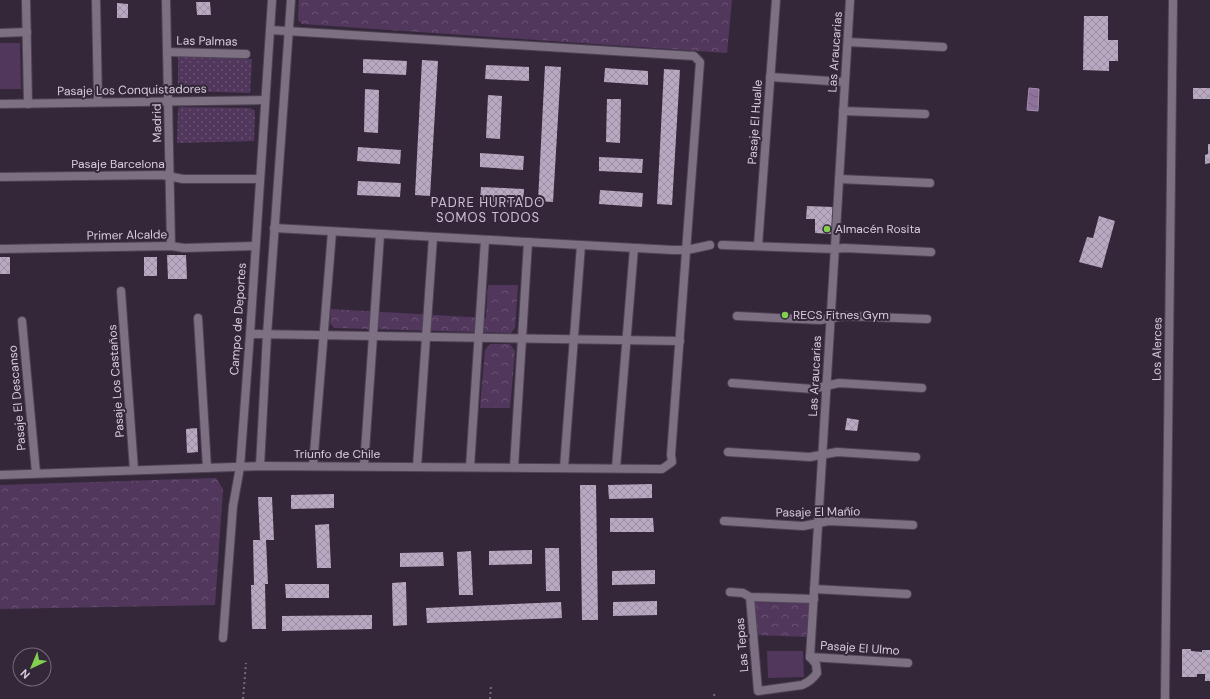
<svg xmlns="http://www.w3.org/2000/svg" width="1210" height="699" font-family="'DM Sans',sans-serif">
<defs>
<pattern id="grass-dots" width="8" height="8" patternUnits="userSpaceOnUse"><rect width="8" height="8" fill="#51375c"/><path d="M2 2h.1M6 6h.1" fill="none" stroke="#695373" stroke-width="1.8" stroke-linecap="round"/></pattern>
<pattern id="park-crowns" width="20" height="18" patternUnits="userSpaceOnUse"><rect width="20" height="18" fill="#51375c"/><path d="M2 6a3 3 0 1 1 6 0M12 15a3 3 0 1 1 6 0" fill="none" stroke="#695373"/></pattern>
<pattern id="water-waves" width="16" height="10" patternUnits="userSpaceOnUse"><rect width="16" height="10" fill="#8f729c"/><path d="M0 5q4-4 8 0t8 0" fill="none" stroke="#73607c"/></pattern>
<pattern id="building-cross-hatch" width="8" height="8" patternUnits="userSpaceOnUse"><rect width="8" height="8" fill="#b9a8c1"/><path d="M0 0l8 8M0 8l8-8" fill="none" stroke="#9b8ea1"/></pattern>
</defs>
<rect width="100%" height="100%" fill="#34273a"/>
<g fill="url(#grass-dots)">
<polygon points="178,56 252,59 250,93 182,91 178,88"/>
<polygon points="180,107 250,108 255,111 254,141 177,143 178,109"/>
</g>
<g fill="url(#park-crowns)">
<polygon points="299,0 732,0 727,53 302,24 298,20"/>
<polygon points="488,285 518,285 515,328 511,333 334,328 330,323 331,309 486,318"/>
<polygon points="490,344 510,344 515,351 510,408 480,408 485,350"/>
<polygon points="216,478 223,489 215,605 0,609 0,485"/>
<polygon points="755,602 809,603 808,637 754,635"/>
</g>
<g fill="#51375c">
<polygon points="0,43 20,43 21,89 0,89"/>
<polygon points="767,651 803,651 804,677 768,678"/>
</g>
<polygon fill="url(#water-waves)" stroke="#a48eaf" points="1029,88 1039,89 1038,111 1027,110"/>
<g fill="url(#building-cross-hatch)">
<polygon points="196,2 210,2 211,15 197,15"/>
<polygon points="117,3 128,4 128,18 117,18"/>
<polygon points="1084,16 1108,16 1108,40 1118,40 1118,61 1109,61 1109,71 1083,70"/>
<polygon points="363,59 407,61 406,75 363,73"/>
<polygon points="422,60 438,61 430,196 415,195"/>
<polygon points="486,65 529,67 529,81 485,79"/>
<polygon points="545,66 561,67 553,202 538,201"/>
<polygon points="605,68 648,71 648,85 604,82"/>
<polygon points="664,69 680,70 672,205 657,204"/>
<rect x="1193" y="88" width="17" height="11"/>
<polygon points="365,89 379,90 378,133 364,132"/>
<polygon points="488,95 502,96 500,139 486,138"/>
<polygon points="607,99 621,99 620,143 606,142"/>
<polygon points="1208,144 1210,144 1210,163 1205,164 1205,155 1208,154"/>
<polygon points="358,147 401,150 400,164 357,161"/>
<polygon points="480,153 524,156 523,170 480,167"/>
<polygon points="599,157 643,159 642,173 599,171"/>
<polygon points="358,181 401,183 400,197 357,195"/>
<polygon points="481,187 524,189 523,203 480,201"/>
<polygon points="600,190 643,193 642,207 599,204"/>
<polygon points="807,206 833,207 832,234 815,233 815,219 806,219"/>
<polygon points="1099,216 1115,221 1102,268 1079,262 1087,237 1093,238"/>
<polygon points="167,255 186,255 187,279 168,279"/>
<rect x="0" y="257" width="10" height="17"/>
<rect x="144" y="257" width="13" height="19"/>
<polygon points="847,418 859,420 857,431 845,430"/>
<polygon points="197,428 198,452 187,453 186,429"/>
<polygon points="652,484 652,498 609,499 608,485"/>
<polygon points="580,485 596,485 598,620 582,620"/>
<polygon points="334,494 334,508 291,509 291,495"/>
<polygon points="258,497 272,497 274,540 266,540 268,584 265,584 266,629 252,629 251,585 254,585 253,540 260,540"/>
<polygon points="610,518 653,518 654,532 610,532"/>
<polygon points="329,524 331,568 317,568 315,525"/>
<polygon points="545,548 559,548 560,591 546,591"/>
<polygon points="532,550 532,564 489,565 489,551"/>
<polygon points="471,551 473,595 459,595 457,552"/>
<polygon points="443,552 444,566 400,567 400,553"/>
<polygon points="655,570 655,584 612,585 612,571"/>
<polygon points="406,582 407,625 393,626 392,583"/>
<polygon points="285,584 329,584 329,598 286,598"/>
<polygon points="657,601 657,615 613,616 613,602"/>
<polygon points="561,602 562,618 427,623 426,608"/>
<polygon points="372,615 372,629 282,631 282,616"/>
<polygon points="1182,649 1191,649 1191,651 1202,652 1202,650 1210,650 1210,681 1205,681 1205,674 1197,674 1197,677 1182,677"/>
</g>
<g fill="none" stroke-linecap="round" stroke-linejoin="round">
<defs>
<g id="minor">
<polyline points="26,0 28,104"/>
<polyline points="96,0 98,102"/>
<polyline points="166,0 171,246"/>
<polyline points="0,33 27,32"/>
<polyline points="848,42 943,47"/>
<polyline points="167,52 246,54"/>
<polyline points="770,77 845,82"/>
<polyline points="0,104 265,100"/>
<polyline points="843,111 925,114"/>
<polyline points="0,177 162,175 183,179 260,179"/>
<polyline points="839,179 930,183"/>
<polyline points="274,228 673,250 687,250 710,245"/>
<polyline points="722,245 835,249 844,248 931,252"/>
<polyline points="758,246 776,0"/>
<polyline points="0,249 171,246 184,248 255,246"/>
<polyline points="121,291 134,470"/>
<polyline points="737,316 820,320 844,316 927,319"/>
<polyline points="198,318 207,468"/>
<polyline points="22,321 36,473"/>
<polyline points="250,334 680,341"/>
<polyline points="732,383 813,389 839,383 922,388"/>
<polyline points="728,452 810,457 837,452 916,457"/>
<polyline points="260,466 267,335 291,0"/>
<polyline points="313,466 332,232"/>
<polyline points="364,466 380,235"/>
<polyline points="417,467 433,237"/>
<polyline points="470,467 485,240"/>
<polyline points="514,467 528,242"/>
<polyline points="564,468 581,245"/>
<polyline points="616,468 634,248"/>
<polyline points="0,475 260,466 662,469 672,462 671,455 700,62 694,56 270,30"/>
<polyline points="724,521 803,526 829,521 913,525"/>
<polyline points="814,589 907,594"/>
<polyline points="730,592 743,593 750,597 814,599"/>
<path d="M750 597 758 691 802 685C809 682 813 679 817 673L816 664 810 657"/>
<polyline points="223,638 233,506 240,467 250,334 272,0"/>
<polyline points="810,657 850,0"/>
<polyline points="810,657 908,663"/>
<polyline points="1165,699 1173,0"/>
</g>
</defs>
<use href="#minor" stroke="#4e4254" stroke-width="10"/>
<g stroke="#776c7c" stroke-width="2" stroke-dasharray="2 3" stroke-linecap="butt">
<polyline points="714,694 715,699"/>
<polyline points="243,699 246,663"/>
<polyline points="490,699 491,685"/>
</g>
<use href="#minor" stroke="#7c7082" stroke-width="8"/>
</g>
<g fill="#81d050" stroke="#34273a" stroke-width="1.5">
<circle cx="827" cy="229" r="4"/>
<circle cx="785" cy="315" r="4"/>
</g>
<g text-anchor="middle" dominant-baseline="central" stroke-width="4" stroke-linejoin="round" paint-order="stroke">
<g font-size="12" fill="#d6ceda" stroke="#34273a">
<text transform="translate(207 41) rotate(1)">Las Palmas</text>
<text transform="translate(835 52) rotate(-86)">Las Araucarias</text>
<text transform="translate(132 90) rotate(-1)">Pasaje Los Conquistadores</text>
<text transform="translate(755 122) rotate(-86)">Pasaje El Hualle</text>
<text transform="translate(157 123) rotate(-91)">Madrid</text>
<text x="118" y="164">Pasaje Barcelona</text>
<text transform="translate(127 235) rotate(-1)">Primer Alcalde</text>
<text transform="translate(238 319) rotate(-86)">Campo de Deportes</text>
<text transform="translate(1157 349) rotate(-89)">Los Alerces</text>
<text transform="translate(815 376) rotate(-87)">Las Araucarias</text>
<text transform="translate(116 381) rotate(-94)">Pasaje Los Castaños</text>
<text transform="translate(17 398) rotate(-95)">Pasaje El Descanso</text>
<text x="337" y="454">Triunfo de Chile</text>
<text transform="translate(818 512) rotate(-1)">Pasaje El Mañío</text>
<text transform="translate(742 645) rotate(-95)">Las Tepas</text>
<text transform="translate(860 648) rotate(4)">Pasaje El Ulmo</text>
</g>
<g font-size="12" fill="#d6ceda" stroke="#34273a" text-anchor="start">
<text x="835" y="229">Almacén Rosita</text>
<text x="793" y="315">RECS Fitnes Gym</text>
</g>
<g font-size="13" letter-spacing="1" fill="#cfbed7" stroke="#34273a">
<text x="488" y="202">PADRE HURTADO<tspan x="488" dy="15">SOMOS TODOS</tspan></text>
</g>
</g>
<g transform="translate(32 667) rotate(224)"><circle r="19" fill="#34273a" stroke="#756a7a"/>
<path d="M0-3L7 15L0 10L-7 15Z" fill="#81d050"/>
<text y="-6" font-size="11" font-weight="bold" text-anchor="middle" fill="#d6ceda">N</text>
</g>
</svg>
